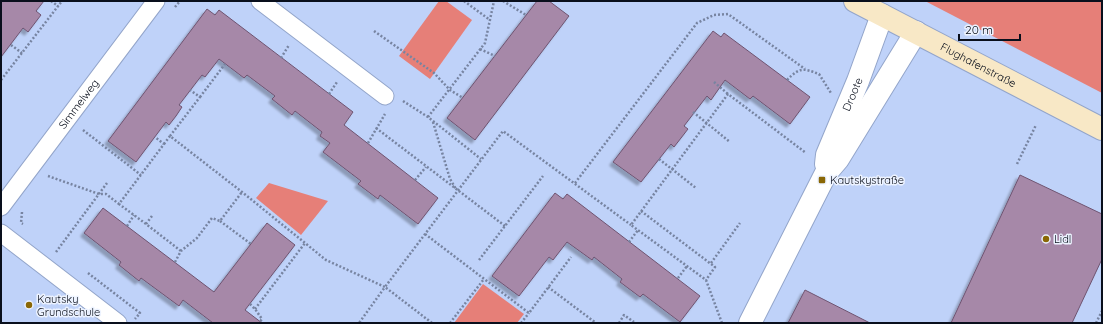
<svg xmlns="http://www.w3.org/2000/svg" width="1103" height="324" font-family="Quicksand,sans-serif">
<defs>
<filter id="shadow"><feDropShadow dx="-3.5" dy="3.5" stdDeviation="1" flood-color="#0004"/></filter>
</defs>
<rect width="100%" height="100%" fill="#bfd2f9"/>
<g fill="#e67f78">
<polygon points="439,1 446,1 472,20 430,79 399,56"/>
<polygon points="925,1 1102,1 1102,93"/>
<polygon points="269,183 328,201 301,235 256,198"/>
<polygon points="483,284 524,314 517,323 454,323"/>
</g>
<g fill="#a688a8" stroke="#6f5471" filter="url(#shadow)">
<polygon points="1,1 44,1 36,11 41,15 28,32 23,28 1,57"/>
<polygon points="537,1 549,1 569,16 475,140 447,118"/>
<polygon points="207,9 215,15 219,10 353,112 344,125 438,198 418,224 380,195 378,199 358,184 361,181 323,152 330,143 320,136 322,132 295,111 292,115 272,99 275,96 247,75 244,78 219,59 205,77 202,75 179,105 182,107 176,116 169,125 166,122 136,162 108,141"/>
<polygon points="713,31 721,37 724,33 810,97 790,124 753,96 750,99 725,80 711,100 707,96 684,126 688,129 674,147 671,144 641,182 613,162"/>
<polygon points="1020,175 1102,214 1102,259 1072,323 951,323"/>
<polygon points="555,193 563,199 567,194 700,296 680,322 643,294 640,297 620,282 622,279 594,257 592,260 567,242 553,260 549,257 519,296 492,276"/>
<polygon points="103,208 214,292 267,223 295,245 245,310 262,323 213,323 183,300 179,306 141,278 139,281 119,265 121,262 84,233"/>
<polygon points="805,290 870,323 788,323"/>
</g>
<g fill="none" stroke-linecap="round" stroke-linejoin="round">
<defs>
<g id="minor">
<polyline points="260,1 385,96"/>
<path id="s1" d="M1 207 156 1"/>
<polyline points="1,233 118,323"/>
</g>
<g id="tertiary">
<path id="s2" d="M826 164 827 155 858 81 882 15"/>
<polyline points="750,323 826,173 838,159 916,32"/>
</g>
<g id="secondary">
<path id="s3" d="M855 1 1102 129"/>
</g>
</defs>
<use href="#minor" stroke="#93a5ca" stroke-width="19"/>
<use href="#tertiary" stroke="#93a5ca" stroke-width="24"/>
<use href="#secondary" stroke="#93a5ca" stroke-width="24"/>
<g stroke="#7784a1" stroke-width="2.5" stroke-dasharray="2 2" stroke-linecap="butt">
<polyline points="51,1 58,6"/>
<polyline points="464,1 490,20"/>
<polyline points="503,1 526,15"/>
<polyline points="175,7 180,1"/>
<polyline points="374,31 434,73 450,90 463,98"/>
<polyline points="11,45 22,53"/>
<polyline points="480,49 495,56"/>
<polyline points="281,58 289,45"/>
<polyline points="1,80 62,1"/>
<path d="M787 80C800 67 803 68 819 74L831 93"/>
<polyline points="714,82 728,94"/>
<polyline points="329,94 337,82"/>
<polyline points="200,97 225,64"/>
<polyline points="403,101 428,117 481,159"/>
<polyline points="693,112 730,142"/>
<polyline points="428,117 485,43 494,1"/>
<polyline points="433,122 450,179 456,189"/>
<polyline points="376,128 505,226"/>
<polyline points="83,130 141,175"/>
<polyline points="170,136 200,97 190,90"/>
<polyline points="368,143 385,114"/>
<polyline points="164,144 170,136 242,192 326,260 385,287 359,323"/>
<polyline points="659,159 696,188"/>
<polyline points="1017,164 1036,125"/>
<polyline points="48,176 99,194 106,194 119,204"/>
<polyline points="415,180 426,167"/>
<polyline points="575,183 697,23 714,15 728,14 805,69"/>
<polyline points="641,211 715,267 706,280"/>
<polyline points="22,212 21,223 23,224"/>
<polyline points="152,216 146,224 181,251"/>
<polyline points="220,221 251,244"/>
<polyline points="146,224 119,204 164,144 155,137"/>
<polyline points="127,226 134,215"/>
<polyline points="425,234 529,313 571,257"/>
<polyline points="629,242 638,230"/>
<polyline points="56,252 107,183"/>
<polyline points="479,260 543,176"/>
<polyline points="175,262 181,251 197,238 212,218 220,221 242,192"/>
<polyline points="711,263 740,223"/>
<polyline points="88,273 140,313 135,319"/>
<polyline points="678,278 687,266"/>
<polyline points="548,287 596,323"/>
<polyline points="250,304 255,309 262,319 259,323"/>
<polyline points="255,309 305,243"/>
<polyline points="432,323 385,287 503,131 631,225"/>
<polyline points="450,323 484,279"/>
<polyline points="521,323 529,313"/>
<polyline points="619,323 624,315 634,322"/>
<polyline points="722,323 706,280 631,225 728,94 806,153"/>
<polyline points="1096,323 1102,311"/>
</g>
<use href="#minor" stroke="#fff" stroke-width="17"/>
<use href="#tertiary" stroke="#fff" stroke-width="22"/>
<use href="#secondary" stroke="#f8e8c6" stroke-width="22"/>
</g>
<g fill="#8a6705" stroke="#edf3ff" stroke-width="1.5">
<rect x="818" y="176" width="8" height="8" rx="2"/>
<circle cx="1046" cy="239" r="4"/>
<circle cx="29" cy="305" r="4"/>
</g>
<g text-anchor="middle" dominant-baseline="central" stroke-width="3" stroke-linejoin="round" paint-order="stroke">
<g font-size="11" fill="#090f1c" stroke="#edf3ff">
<text stroke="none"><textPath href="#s3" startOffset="139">Flughafenstraße</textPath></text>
<text stroke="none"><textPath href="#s2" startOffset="75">Droote</textPath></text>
<text stroke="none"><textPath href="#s1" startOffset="129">Simmelweg</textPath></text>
</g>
<g font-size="11" fill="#090f1c" stroke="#edf3ff" text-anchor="start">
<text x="830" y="180">Kautskystraße</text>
<text x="1054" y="239">Lidl</text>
<text x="37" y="299">Kautsky<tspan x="37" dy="13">Grundschule</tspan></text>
</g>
</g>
<rect width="1103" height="324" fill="none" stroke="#090f1c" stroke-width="4"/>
<path d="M959 34v6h61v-6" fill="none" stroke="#090f1c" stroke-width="2"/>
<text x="965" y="34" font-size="12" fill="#090f1c" stroke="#edf3ff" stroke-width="3" paint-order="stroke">20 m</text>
</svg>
